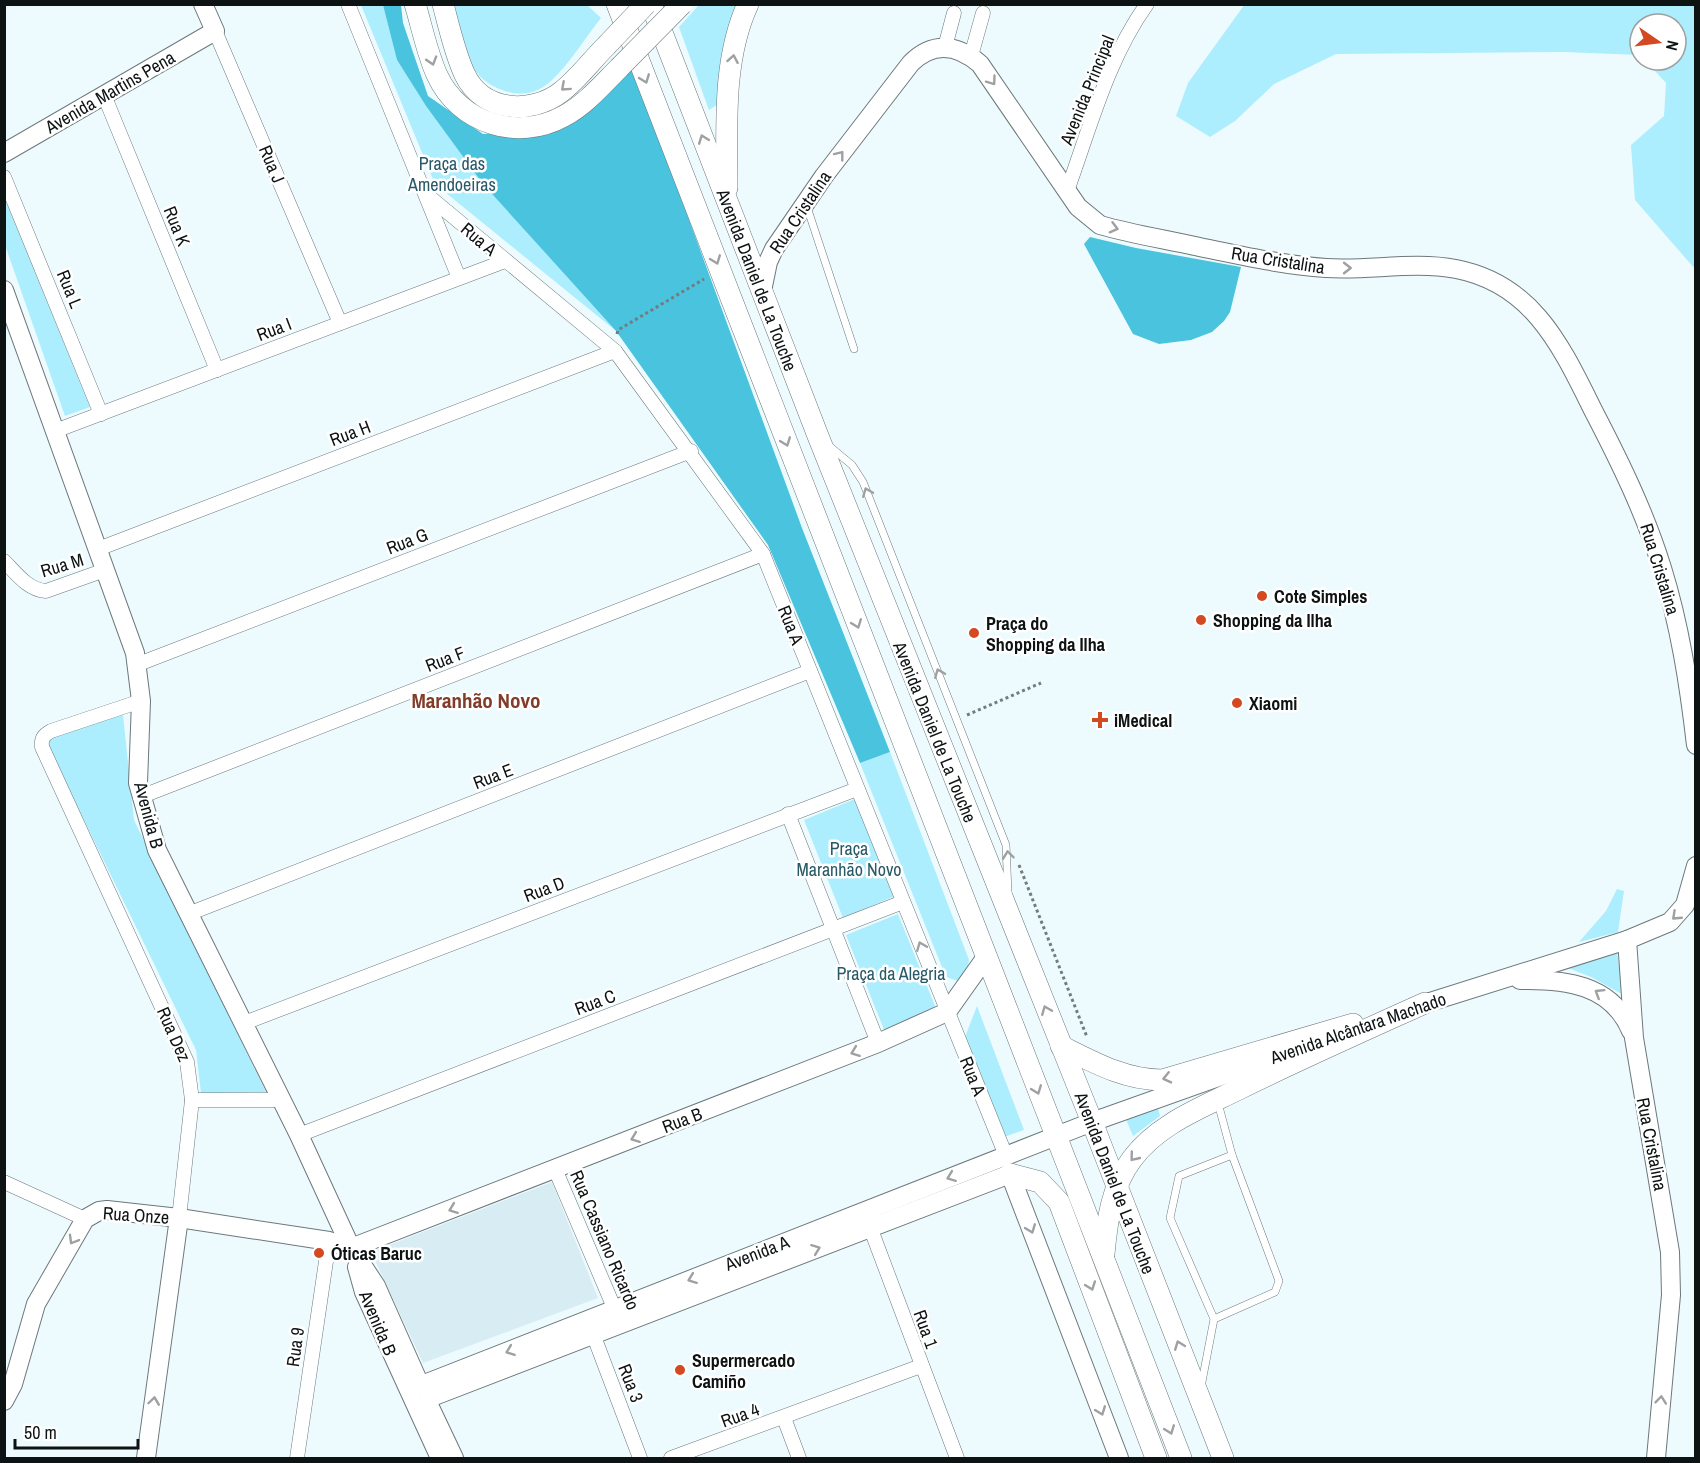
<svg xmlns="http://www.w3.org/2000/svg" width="1700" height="1463" font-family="'Archivo Narrow',sans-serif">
<rect width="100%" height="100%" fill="#edfbfe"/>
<polygon fill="#d8edf3" points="552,1182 598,1298 423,1363 371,1252"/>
<g fill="#acedfe">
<polygon points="1245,4 1695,5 1695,269 1635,200 1631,145 1664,116 1666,83 1645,60 1676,60 1676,24 1640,24 1640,55 1564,52 1336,54 1274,84 1235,121 1210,137 1176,116 1188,83"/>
<polygon points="361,5 383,5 397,60 426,106 483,184 616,331 435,184"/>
<path d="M452 5H587L601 18C585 38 570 63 552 80 539 92 526 96 509 92 465 81 463 42 452 5Z"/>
<polygon points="699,5 738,5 720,103 709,110 679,27"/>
<polygon points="5,199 90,407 65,416 5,245"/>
<polygon points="123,715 134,820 266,1092 201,1093 196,1050 44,738"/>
<polygon points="890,752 969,960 967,971 958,981 946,977 860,763"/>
<polygon points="855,799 895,896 843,918 804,820"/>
<polygon points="1617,889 1624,891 1618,932 1579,942 1606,911"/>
<polygon points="898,914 937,1011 885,1032 846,935"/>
<polygon points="1617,951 1622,992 1620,993 1591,977 1568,968"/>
<polygon points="977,1006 1024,1130 1004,1137 965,1037"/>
<polygon points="1158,1108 1160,1116 1133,1136 1125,1117"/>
</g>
<g fill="#4ac3df">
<polygon points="383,5 401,5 403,23 428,96 483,134 539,134 632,64 802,528 890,752 860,763 768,545 616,331 483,184 426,106 397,60"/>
<polygon points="1090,237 1136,248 1241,267 1230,312 1224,321 1212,332 1191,340 1159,344 1133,334 1084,244"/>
</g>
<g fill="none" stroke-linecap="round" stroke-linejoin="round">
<defs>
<g id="lane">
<polyline points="807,207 854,349"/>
<polyline points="828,445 852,465 863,482 1006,845 1008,893"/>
<polyline points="1218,1103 1232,1155"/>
<polyline points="1201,1387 1214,1319 1170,1218 1179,1176 1232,1155 1279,1281 1275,1292 1214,1319"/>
</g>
<g id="street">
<polyline points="348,4 459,278"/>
<polyline points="215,31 340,323"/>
<polyline points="945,47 954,13"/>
<polyline points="971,56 983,13"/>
<polyline points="104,95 217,370"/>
<polyline points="4,177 101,414"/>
<path d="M1067 191C1090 128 1107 60 1147 4"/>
<polyline points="427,195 615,351 763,554 1006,1156"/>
<polyline points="55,431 505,261"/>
<polyline points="98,549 615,351"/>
<path d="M4 561C16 573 28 590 46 591L105 570"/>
<polyline points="136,665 691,451"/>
<path d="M141 701 51 731C44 735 41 738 42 747L187 1062 192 1100 179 1218"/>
<polyline points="140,797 763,554"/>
<polyline points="788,814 878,1043"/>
<polyline points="188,914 810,671"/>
<polyline points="244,1023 857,789"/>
<polyline points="192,1100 282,1100"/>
<polyline points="299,1135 903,902"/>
<polyline points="555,1169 618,1317"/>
<polyline points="4,1182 85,1219"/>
<polyline points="867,1219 957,1458"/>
<polyline points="590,1326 640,1458"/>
<polyline points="784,1418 799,1458"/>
<polyline points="297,1458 329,1241"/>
<polyline points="671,1458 921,1366"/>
</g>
<g id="secondary">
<polyline points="4,153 215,31 203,4"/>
<polyline points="4,290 135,653 141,701 138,783 157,850 299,1135 351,1248 376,1286 420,1385"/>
<path d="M762 291 768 262 774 249 824 176 911 63C933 41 957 44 980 64L1078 207 1100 225C1131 234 1163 239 1195 246 1238 255 1282 265 1326 268 1369 271 1413 261 1456 269 1534 284 1562 348 1594 412 1620 462 1645 513 1662 568 1680 626 1689 685 1696 745"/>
<polyline points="1627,940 1634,1038 1670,1252 1671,1295 1656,1458"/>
<path d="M1520 980C1564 979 1612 984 1631 1031"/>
<polyline points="1414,1007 1627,940 1670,922 1685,905 1696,866"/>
<polyline points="351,1248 878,1043 947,1012 986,957"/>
<polyline points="357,1267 364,1292 440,1458"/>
<polyline points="422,1385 1092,1122 1280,1055"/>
<polyline points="429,1398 1010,1174 1119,1458"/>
<polyline points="4,1401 13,1384 36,1304 85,1219 99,1211 107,1210 179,1218 329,1241 351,1248"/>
<polyline points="427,1401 454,1458"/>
<polyline points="146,1458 179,1218"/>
</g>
<g id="primary">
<path d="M415 4C422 27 427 53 437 75 459 123 517 142 564 116 585 105 602 85 619 68"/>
<path d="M443 4C449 27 455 54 465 75 483 112 531 115 561 92 577 80 591 61 606 46"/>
<polyline points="617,4 1181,1458"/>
<polyline points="651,4 818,436 1092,1122 1223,1458"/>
<path d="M727 188C727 128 722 60 748 4"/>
<path d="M1061 1046C1093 1062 1125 1080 1162 1080L1353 1024"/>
<polyline points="1010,1174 1040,1182 1059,1202 1156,1458"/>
<path d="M1104 1254C1107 1221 1112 1185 1132 1159 1158 1124 1201 1108 1239 1089 1300 1059 1363 1031 1425 1003"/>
</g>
</defs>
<use href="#lane" stroke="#6d787b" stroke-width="8"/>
<use href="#street" stroke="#6d787b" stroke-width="15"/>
<use href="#secondary" stroke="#6d787b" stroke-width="20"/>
<use href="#primary" stroke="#6d787b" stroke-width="22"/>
<g stroke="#737c7e" stroke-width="3" stroke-dasharray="3 3" stroke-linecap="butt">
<polyline points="617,334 618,330 704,279"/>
<polyline points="967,715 1041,683"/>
<polyline points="1019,865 1087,1037"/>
</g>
<use href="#lane" stroke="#fff" stroke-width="7"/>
<use href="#street" stroke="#fff" stroke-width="14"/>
<use href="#secondary" stroke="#fff" stroke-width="18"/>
<use href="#primary" stroke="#fff" stroke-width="21"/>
<defs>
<g id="primary-bridge">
<polyline points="606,46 646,4"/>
<polyline points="619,68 682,4"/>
</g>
</defs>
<use href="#primary-bridge" stroke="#6d787b" stroke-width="22" stroke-linecap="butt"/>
<use href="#primary-bridge" stroke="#fff" stroke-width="21"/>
</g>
<defs><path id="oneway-chevron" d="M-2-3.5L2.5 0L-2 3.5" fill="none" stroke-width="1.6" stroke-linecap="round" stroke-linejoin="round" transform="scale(1.5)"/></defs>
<g stroke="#9ea0a1">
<use href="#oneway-chevron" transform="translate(733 59) rotate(-80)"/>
<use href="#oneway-chevron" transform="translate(432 61) rotate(73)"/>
<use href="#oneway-chevron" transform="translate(645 79) rotate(69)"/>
<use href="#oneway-chevron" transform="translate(992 81) rotate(54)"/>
<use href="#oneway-chevron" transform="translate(565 87) rotate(138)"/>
<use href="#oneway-chevron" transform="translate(703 139) rotate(-111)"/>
<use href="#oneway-chevron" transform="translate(840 155) rotate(-52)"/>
<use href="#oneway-chevron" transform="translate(1114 228) rotate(15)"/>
<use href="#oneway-chevron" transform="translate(716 260) rotate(69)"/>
<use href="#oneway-chevron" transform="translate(1347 268)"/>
<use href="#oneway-chevron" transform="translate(786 442) rotate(69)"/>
<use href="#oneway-chevron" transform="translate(867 492) rotate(-112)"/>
<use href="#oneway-chevron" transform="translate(857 624) rotate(69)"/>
<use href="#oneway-chevron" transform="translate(939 673) rotate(-112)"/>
<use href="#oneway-chevron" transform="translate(1008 855) rotate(-97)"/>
<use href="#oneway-chevron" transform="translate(1676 916) rotate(137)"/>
<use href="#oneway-chevron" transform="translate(921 946) rotate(-112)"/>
<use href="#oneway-chevron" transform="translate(1599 993) rotate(-148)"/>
<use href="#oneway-chevron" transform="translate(1046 1010) rotate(-112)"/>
<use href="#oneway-chevron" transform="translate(855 1052) rotate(159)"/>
<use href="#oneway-chevron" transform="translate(1167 1078) rotate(167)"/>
<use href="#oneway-chevron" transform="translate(1037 1090) rotate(69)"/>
<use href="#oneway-chevron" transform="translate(635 1138) rotate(159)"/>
<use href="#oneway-chevron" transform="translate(1134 1157) rotate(129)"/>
<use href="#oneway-chevron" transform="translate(951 1177) rotate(159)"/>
<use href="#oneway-chevron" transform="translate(453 1209) rotate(159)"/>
<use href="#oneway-chevron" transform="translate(1031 1229) rotate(69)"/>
<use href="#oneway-chevron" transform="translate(73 1240) rotate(120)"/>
<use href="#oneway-chevron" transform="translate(816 1249) rotate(-21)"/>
<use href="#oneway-chevron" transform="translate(692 1279) rotate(159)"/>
<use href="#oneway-chevron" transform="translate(1091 1286) rotate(70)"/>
<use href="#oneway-chevron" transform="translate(1179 1345) rotate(-111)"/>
<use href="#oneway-chevron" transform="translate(510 1351) rotate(159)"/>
<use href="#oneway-chevron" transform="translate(1661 1400) rotate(-84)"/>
<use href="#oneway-chevron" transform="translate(154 1401) rotate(-82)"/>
<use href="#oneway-chevron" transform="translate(1101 1411) rotate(69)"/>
<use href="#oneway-chevron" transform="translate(1170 1430) rotate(69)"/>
</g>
<g fill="#d24922" stroke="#fff" stroke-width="2">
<circle cx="1262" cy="596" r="6"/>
<circle cx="1201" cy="620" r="6"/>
<circle cx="974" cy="633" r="6"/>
<circle cx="1237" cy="703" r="6"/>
<path d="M1097 711h6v6h6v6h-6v6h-6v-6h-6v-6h6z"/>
<circle cx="319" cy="1253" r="6"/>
<circle cx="680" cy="1370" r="6"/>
</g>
<g text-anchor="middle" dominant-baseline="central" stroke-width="5" stroke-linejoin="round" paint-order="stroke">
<g font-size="18" fill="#0d1213" stroke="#fff">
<text transform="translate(1087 90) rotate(-68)">Avenida Principal</text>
<text transform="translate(110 92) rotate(-30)">Avenida Martins Pena</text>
<text transform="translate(272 164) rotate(67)">Rua J</text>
<text transform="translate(800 212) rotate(-56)">Rua Cristalina</text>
<text transform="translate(177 226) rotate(68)">Rua K</text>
<text transform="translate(479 239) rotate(40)">Rua A</text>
<text transform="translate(1278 260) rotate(9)">Rua Cristalina</text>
<text transform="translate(757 280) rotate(69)">Avenida Daniel de La Touche</text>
<text transform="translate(70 289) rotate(68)">Rua L</text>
<text transform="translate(274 329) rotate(-21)">Rua I</text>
<text transform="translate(350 433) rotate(-21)">Rua H</text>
<text transform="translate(407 541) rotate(-21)">Rua G</text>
<text transform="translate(62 565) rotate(-17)">Rua M</text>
<text transform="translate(1660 569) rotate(73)">Rua Cristalina</text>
<text transform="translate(791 625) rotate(68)">Rua A</text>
<text transform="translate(445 659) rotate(-21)">Rua F</text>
<text transform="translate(935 732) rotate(68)">Avenida Daniel de La Touche</text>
<text transform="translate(493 776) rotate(-21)">Rua E</text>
<text transform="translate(149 815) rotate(75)">Avenida B</text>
<text transform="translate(544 889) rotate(-21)">Rua D</text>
<text transform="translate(595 1002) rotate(-21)">Rua C</text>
<text transform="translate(1358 1028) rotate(-19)">Avenida Alcântara Machado</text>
<text transform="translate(174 1034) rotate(66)">Rua Dez</text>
<text transform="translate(973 1076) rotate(68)">Rua A</text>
<text transform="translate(682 1120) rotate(-21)">Rua B</text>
<text transform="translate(1652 1144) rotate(79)">Rua Cristalina</text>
<text transform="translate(1115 1183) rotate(69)">Avenida Daniel de La Touche</text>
<text transform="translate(136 1215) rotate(4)">Rua Onze</text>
<text transform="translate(605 1240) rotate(67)">Rua Cassiano Ricardo</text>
<text transform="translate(757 1253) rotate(-21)">Avenida A</text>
<text transform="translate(378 1323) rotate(67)">Avenida B</text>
<text transform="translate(926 1329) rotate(70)">Rua 1</text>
<text transform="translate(295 1347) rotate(-82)">Rua 9</text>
<text transform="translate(631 1383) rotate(69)">Rua 3</text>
<text transform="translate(740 1415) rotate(-20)">Rua 4</text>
</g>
<g font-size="18" fill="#275966" stroke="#fff">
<text x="452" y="163">Praça das<tspan x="452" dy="21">Amendoeiras</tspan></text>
<text x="849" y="848">Praça<tspan x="849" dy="21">Maranhão Novo</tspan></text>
<text x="891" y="973">Praça da Alegria</text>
</g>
<g font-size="18" font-weight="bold" fill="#0d1213" stroke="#fff" text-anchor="start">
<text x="1274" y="596">Cote Simples</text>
<text x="1213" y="620">Shopping da Ilha</text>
<text x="986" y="623">Praça do<tspan x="986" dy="21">Shopping da Ilha</tspan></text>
<text x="1249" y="703">Xiaomi</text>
<text x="1114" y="720">iMedical</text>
<text x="331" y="1253">Óticas Baruc</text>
<text x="692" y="1360">Supermercado<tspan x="692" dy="21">Camiño</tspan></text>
</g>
<g font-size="21" font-weight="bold" fill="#813d2a" stroke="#fff">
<text x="476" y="700">Maranhão Novo</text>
</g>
</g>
<rect width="1700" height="1463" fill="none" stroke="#0d1213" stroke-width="12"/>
<g transform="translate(1658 42) rotate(104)"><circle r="28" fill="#ffffff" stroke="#9ea0a1" stroke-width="1.5"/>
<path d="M0-4.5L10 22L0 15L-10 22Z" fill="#d24922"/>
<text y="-9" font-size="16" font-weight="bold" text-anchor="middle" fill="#0d1213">N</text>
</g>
<path d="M15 1439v9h123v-9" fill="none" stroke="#0d1213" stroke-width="3"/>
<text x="24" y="1439" font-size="18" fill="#0d1213" stroke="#ffffff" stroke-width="4.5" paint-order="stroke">50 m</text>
</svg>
